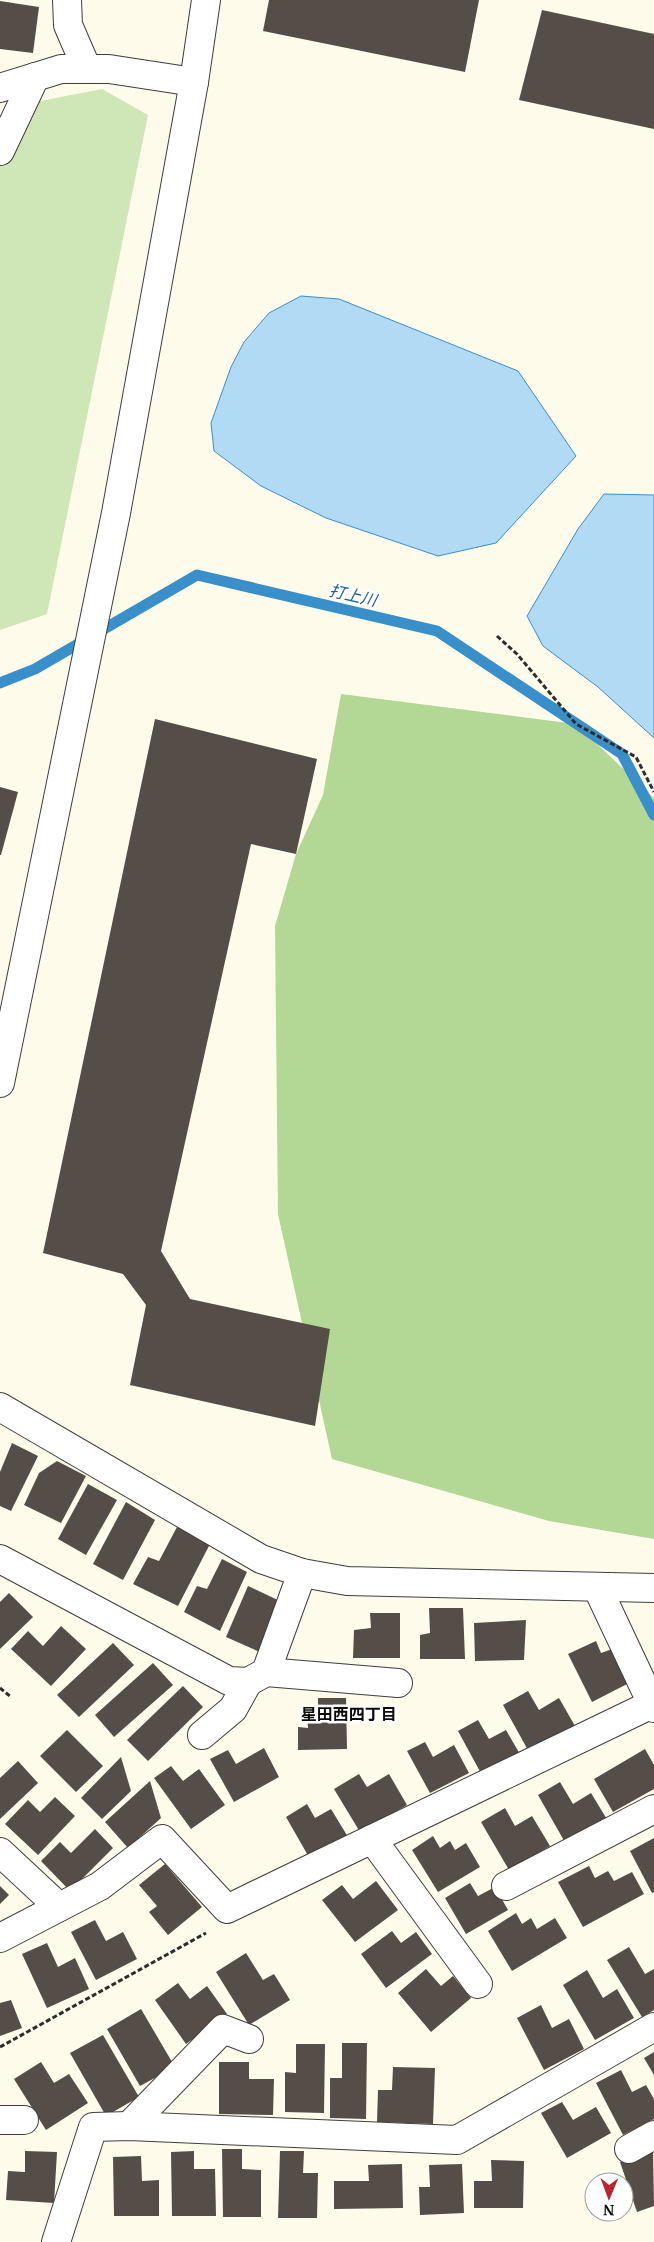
<svg xmlns="http://www.w3.org/2000/svg" width="654" height="2242" font-family="Merriweather,'Noto Sans JP',serif">
<rect width="100%" height="100%" fill="#fffbea"/>
<polygon fill="#cfe7b6" points="102,89 148,115 47,614 0,630 0,166 30,103"/>
<polygon fill="#b3d795" points="341,694 576,724 654,798 654,1539 549,1521 332,1459 278,1214 275,926 296,854 323,795"/>
<g fill="#b1dbf4" stroke="#398fc9">
<polygon points="301,296 339,299 518,371 576,456 496,543 438,556 326,518 261,486 214,451 211,423 231,367 244,342 269,313"/>
<polygon points="604,494 654,495 654,738 598,687 543,646 527,616 578,529"/>
</g>
<g fill="none" stroke-linecap="round" stroke-linejoin="round">
<polyline stroke="#398fc9" stroke-width="11" points="0,683 35,669 197,575 437,631 622,754 654,815"/>
</g>
<g fill="#544d48">
<polygon points="269,0 479,0 465,72 263,31"/>
<polygon points="0,1 39,7 33,53 0,49"/>
<polygon points="542,10 654,34 654,129 519,100"/>
<polygon points="155,719 317,759 296,854 251,844 161,1251 190,1299 330,1329 315,1426 130,1385 146,1305 123,1274 43,1253"/>
<polygon points="0,787 18,792 1,855 0,855"/>
<polygon points="12,1443 38,1456 11,1511 0,1506 0,1472"/>
<polygon points="57,1461 86,1476 61,1523 24,1505 39,1473"/>
<polygon points="88,1484 117,1500 86,1555 58,1539"/>
<polygon points="126,1502 155,1520 123,1580 93,1564"/>
<polygon points="177,1527 210,1544 178,1606 133,1584 148,1557 159,1561"/>
<polygon points="222,1559 247,1572 220,1631 184,1612 197,1586 207,1589"/>
<polygon points="248,1586 284,1603 262,1653 226,1637"/>
<polygon points="9,1593 33,1617 0,1649 0,1602"/>
<polygon points="429,1608 463,1608 465,1659 420,1659 420,1635 430,1633"/>
<polygon points="370,1613 400,1613 400,1658 353,1658 354,1630 371,1628"/>
<polygon points="526,1620 524,1660 475,1661 474,1623"/>
<polygon points="61,1626 86,1649 51,1686 11,1649 28,1631 43,1646"/>
<polygon points="596,1641 601,1653 618,1647 633,1681 592,1702 568,1654"/>
<polygon points="113,1643 134,1665 79,1717 57,1695"/>
<polygon points="153,1663 173,1685 114,1737 95,1715"/>
<polygon points="183,1686 203,1707 148,1761 127,1740"/>
<polygon points="528,1691 539,1710 559,1698 575,1726 529,1752 503,1705"/>
<polygon points="318,1698 346,1698 347,1749 298,1750 298,1727 308,1728 307,1713 318,1712"/>
<polygon points="478,1720 489,1739 506,1730 521,1756 483,1777 458,1731"/>
<polygon points="67,1730 103,1766 76,1792 40,1756"/>
<polygon points="425,1742 433,1757 454,1745 469,1773 430,1793 407,1751"/>
<polygon points="264,1748 279,1777 234,1802 210,1759 228,1750 236,1764"/>
<polygon points="645,1749 654,1765 654,1789 613,1812 594,1779"/>
<polygon points="121,1757 131,1791 102,1819 81,1798"/>
<polygon points="18,1761 38,1783 0,1819 0,1778"/>
<polygon points="171,1766 183,1781 199,1769 225,1805 191,1829 154,1778"/>
<polygon points="359,1774 367,1787 389,1774 407,1805 360,1832 334,1789"/>
<polygon points="150,1781 161,1818 128,1848 105,1822"/>
<polygon points="560,1782 573,1804 591,1793 608,1821 566,1844 538,1795"/>
<polygon points="55,1797 75,1816 38,1855 5,1824 28,1800 40,1812"/>
<polygon points="307,1804 315,1818 331,1809 348,1837 310,1859 286,1817"/>
<polygon points="505,1808 515,1826 532,1816 550,1846 509,1870 481,1822"/>
<polygon points="95,1829 113,1848 70,1891 41,1861 60,1842 71,1853"/>
<polygon points="433,1836 440,1848 450,1841 455,1850 466,1843 480,1867 438,1892 412,1850"/>
<polygon points="654,1838 654,1892 652,1893 630,1851"/>
<polygon points="165,1864 202,1907 168,1935 149,1912 157,1906 139,1885"/>
<polygon points="589,1866 595,1878 608,1871 614,1881 632,1872 644,1894 583,1927 558,1882"/>
<polygon points="376,1881 398,1910 355,1942 322,1900 342,1885 353,1899"/>
<polygon points="470,1883 478,1896 495,1887 508,1910 466,1934 445,1898"/>
<polygon points="0,1886 9,1895 0,1904"/>
<polygon points="516,1913 522,1924 531,1918 537,1929 555,1918 567,1938 512,1971 488,1931"/>
<polygon points="95,1920 106,1941 123,1932 137,1959 96,1980 71,1932"/>
<polygon points="392,1931 401,1943 416,1932 432,1954 386,1988 361,1954"/>
<polygon points="47,1943 58,1967 75,1958 89,1989 47,2008 22,1954"/>
<polygon points="629,1947 645,1974 654,1969 654,2010 642,2017 607,1960"/>
<polygon points="246,1953 263,1980 274,1974 290,2000 249,2025 216,1972"/>
<polygon points="426,1969 441,1986 453,1976 471,1998 431,2032 398,1993"/>
<polygon points="587,1970 603,1998 617,1989 634,2018 595,2040 563,1985"/>
<polygon points="178,1983 190,1999 207,1986 227,2014 186,2044 155,2000"/>
<polygon points="11,2000 22,2028 0,2036 0,2003"/>
<polygon points="541,2005 552,2028 569,2019 584,2049 544,2070 517,2018"/>
<polygon points="141,2009 175,2067 140,2086 107,2029"/>
<polygon points="103,2035 139,2097 106,2116 70,2053"/>
<polygon points="342,2043 367,2043 366,2119 330,2118 330,2078 342,2078"/>
<polygon points="296,2044 325,2044 324,2113 285,2112 285,2072 296,2073"/>
<polygon points="654,2052 654,2075 644,2058"/>
<polygon points="41,2062 54,2083 69,2074 88,2103 46,2130 14,2079"/>
<polygon points="219,2062 249,2062 249,2079 274,2079 273,2115 219,2114"/>
<polygon points="393,2067 435,2068 433,2124 377,2122 378,2090 392,2090"/>
<polygon points="621,2070 632,2092 646,2085 654,2099 654,2119 623,2135 596,2083"/>
<polygon points="562,2102 573,2120 596,2107 611,2133 567,2158 541,2113"/>
<polygon points="222,2149 242,2149 242,2169 261,2170 261,2217 223,2217"/>
<polygon points="25,2151 57,2152 54,2203 6,2200 8,2171 25,2172"/>
<polygon points="194,2151 194,2169 215,2169 216,2216 172,2216 171,2152"/>
<polygon points="280,2151 304,2151 303,2173 318,2173 317,2218 278,2218"/>
<polygon points="653,2151 654,2206 637,2212 620,2162"/>
<polygon points="141,2156 142,2181 159,2180 159,2216 114,2216 113,2157"/>
<polygon points="491,2160 524,2161 523,2208 474,2208 474,2181 492,2181"/>
<polygon points="402,2164 403,2208 334,2209 334,2181 369,2181 368,2165"/>
<polygon points="462,2164 464,2213 420,2215 419,2187 430,2187 429,2165"/>
</g>
<g fill="none" stroke-linecap="round" stroke-linejoin="round">
<defs>
<g id="minor">
<polyline points="67,0 68,25 87,69"/>
<polyline points="0,88 61,69 109,69 194,82"/>
<polyline points="0,151 35,77"/>
<polyline points="0,1083 116,513 194,82 206,0"/>
<polyline points="0,1407 261,1559 302,1573 347,1581 654,1588"/>
<polyline points="0,1559 229,1681 248,1682 266,1672 302,1573"/>
<polyline points="597,1587 654,1708"/>
<polyline points="266,1672 398,1683"/>
<polyline points="202,1735 233,1709 248,1682"/>
<polyline points="372,1839 478,1984"/>
<polyline points="0,1852 59,1907"/>
<polyline points="506,1886 654,1809"/>
<polyline points="0,1938 100,1886 162,1839 227,1909 652,1704"/>
<polyline points="0,2120 24,2120"/>
<polyline points="129,2126 223,2029 249,2039"/>
<polyline points="629,2149 654,2135"/>
<polyline points="56,2242 93,2127 129,2126 457,2140 654,2027"/>
</g>
</defs>
<use href="#minor" stroke="#3e3e3e" stroke-width="30"/>
<g stroke="#2d2d2d" stroke-width="3" stroke-dasharray="5 2.5" stroke-linecap="butt">
<polyline points="497,636 517,654 576,724 636,757 654,792"/>
<polyline points="0,1688 11,1697"/>
<polyline points="0,2047 206,1933"/>
</g>
<use href="#minor" stroke="#fff" stroke-width="28"/>
</g>
<g text-anchor="middle" dominant-baseline="central" stroke-width="5" stroke-linejoin="round" paint-order="stroke">
<g font-size="16" font-style="italic" fill="#196199" stroke="#fff">
<text transform="translate(353 595) rotate(13)">打上川</text>
</g>
<g font-size="16" font-weight="bold" fill="#0b0b0b" stroke="#fff">
<text x="349" y="1714">星田西四丁目</text>
</g>
</g>
<g transform="translate(609 2197) rotate(181)"><circle r="24" fill="#ffffff" stroke="#9d9d9d"/>
<path d="M0-4L9 19L0 12L-9 19Z" fill="#b7282e"/>
<text y="-8" font-size="14" font-weight="bold" text-anchor="middle" fill="#0b0b0b">N</text>
</g>
</svg>
